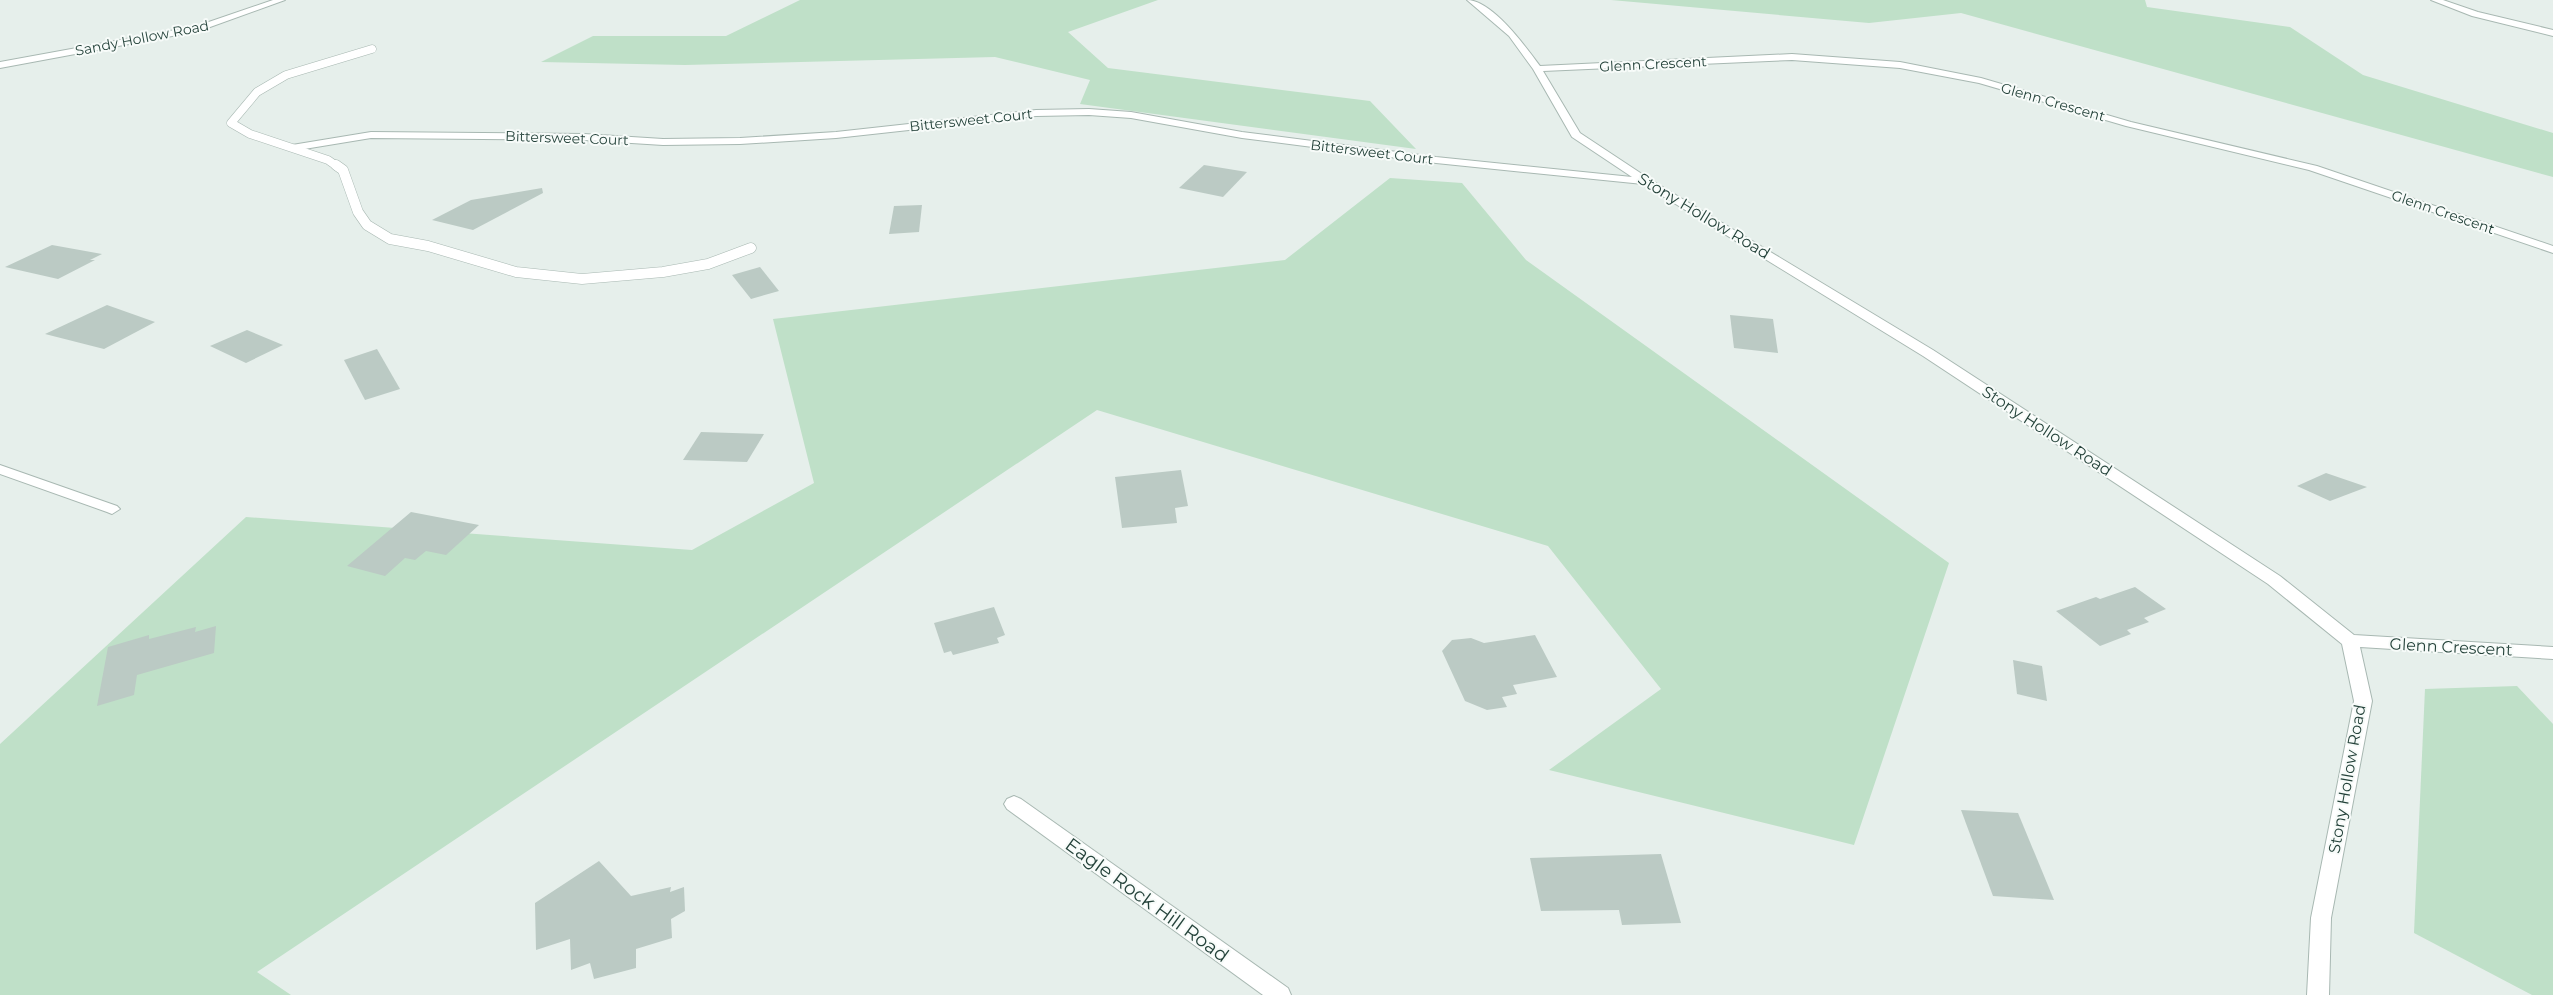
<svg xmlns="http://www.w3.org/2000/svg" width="2553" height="995" font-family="Montserrat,sans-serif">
<rect width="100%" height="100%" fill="#e6efeb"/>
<g fill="#bfe0c8">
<polygon points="800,0 1158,0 1068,32 1108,68 1370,101 1416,149 1080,104 1090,80 995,57 685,65 541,62 593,36 726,36"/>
<polygon points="1611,0 2145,0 2147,7 2290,27 2363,75 2553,133 2553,177 1961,13 1869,23"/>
<polygon points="1390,178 1462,183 1526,260 1949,563 1854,845 1549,770 1661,689 1548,546 1097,410 257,972 291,995 0,995 0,744 246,517 692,550 814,483 773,319 1285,260"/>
<polygon points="2517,686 2553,724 2553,995 2532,995 2414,933 2425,689"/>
</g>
<g fill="#bbcac4">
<polygon points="1204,165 1247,172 1223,197 1179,188"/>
<polygon points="542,188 543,193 473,230 432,220 471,200"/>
<polygon points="922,205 919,232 889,234 894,206"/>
<polygon points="52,245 102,254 90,260 95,260 58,279 5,267"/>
<polygon points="760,267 779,291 751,299 732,275"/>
<polygon points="107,305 155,322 104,349 45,334"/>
<polygon points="1730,315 1773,319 1778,353 1734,348"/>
<polygon points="247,330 283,345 246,363 210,346"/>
<polygon points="377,349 400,389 365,400 344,360"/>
<polygon points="701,432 764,434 747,462 683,460"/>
<polygon points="1181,470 1188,506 1175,508 1177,523 1122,528 1115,477"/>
<polygon points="2326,473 2367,487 2330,501 2297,486"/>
<polygon points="411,512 479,525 446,555 426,551 415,560 405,558 385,576 347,566"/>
<polygon points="2135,587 2166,609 2144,618 2149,622 2127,630 2131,634 2100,646 2056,611 2096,597 2100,599"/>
<polygon points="994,607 1005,635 997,638 999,643 953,655 951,651 944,653 934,623"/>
<polygon points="216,626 214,653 137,675 134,695 97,706 108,647 149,635 149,639 196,627 195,632"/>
<polygon points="1535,635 1557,677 1513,685 1517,694 1502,697 1507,707 1487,710 1465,701 1442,651 1452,640 1471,638 1484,643"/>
<polygon points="2013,660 2042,666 2047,701 2017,694"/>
<polygon points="1961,810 2018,813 2054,900 1993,896"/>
<polygon points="1661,854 1681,923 1622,925 1619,910 1541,911 1530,858"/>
<polygon points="599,861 631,896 671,887 670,892 684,887 685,911 671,919 672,938 636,949 636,968 594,979 590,963 571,970 570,939 536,950 535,903"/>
</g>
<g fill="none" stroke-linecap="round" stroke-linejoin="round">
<defs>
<polyline id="service-far1" points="338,167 328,160 250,134 231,123 257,92 286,75 372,49"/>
<polyline id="service" points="336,165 343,170 358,212 367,225 390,239 428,246 516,272 582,279 663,272 708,264 751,248"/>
<g id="minor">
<polygon points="273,0 285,0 199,31 0,68 0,62 197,26"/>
<path d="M1467 0C1492 0 1526 47 1540 66L1792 54 1900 62 1981 78 2131 122 2317 166 2553 246V253L2309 170 2126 126 1979 83 1900 68 1792 60 1543 71 1580 133 1651 180 1933 350 2280 576 2354 635 2553 647V659L2360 647 2372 701 2331 918 2329 995H2307L2311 918 2354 701 2342 644 2268 584 1923 356 1643 184 1436 163 1242 138 1131 118 1089 115 1036 116 836 138 740 144 663 145 584 140 371 138 292 151 287 148 292 145 371 132 584 134 663 139 740 138 836 132 1036 110 1089 109 1131 112 1242 132 1436 157 1632 177 1572 137 1533 69 1509 36Z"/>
<polygon points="2431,0 2443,0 2478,12 2553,30 2553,36 2472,16"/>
<polygon points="0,465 117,506 120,509 112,514 107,512 0,474"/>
<polygon points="1014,796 1021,799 1288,988 1291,995 1263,995 1007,809 1004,804 1007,799"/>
</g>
</defs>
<use href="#service-far1" stroke="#a8b8b2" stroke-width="9"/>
<use href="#service" stroke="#a8b8b2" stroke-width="11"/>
<use href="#minor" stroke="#a8b8b2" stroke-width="2"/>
<use href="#service-far1" stroke="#fff" stroke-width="8"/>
<use href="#service" stroke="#fff" stroke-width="10"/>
<use href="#minor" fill="#fff" fill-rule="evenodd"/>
</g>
<g text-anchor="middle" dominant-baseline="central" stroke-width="4" stroke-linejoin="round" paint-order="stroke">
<g font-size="14" fill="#24423a" stroke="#f7fbf9">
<text transform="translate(142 38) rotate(-11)">Sandy Hollow Road</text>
<text transform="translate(1653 64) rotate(-3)">Glenn Crescent</text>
<text transform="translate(2053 102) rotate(16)">Glenn Crescent</text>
<text transform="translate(971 120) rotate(-6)">Bittersweet Court</text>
<text transform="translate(567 138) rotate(2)">Bittersweet Court</text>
<text transform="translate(1372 152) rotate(7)">Bittersweet Court</text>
<text transform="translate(2443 212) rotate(19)">Glenn Crescent</text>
</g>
<g font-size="16" fill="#24423a" stroke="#f7fbf9">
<text transform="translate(1704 216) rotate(31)">Stony Hollow Road</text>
<text transform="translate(2047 431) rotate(33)">Stony Hollow Road</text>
<text transform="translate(2451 647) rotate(3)">Glenn Crescent</text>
<text transform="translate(2347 779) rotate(-80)">Stony Hollow Road</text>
</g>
<g font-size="19" fill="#24423a" stroke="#f7fbf9">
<text transform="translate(1147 900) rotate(36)">Eagle Rock Hill Road</text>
</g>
</g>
</svg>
